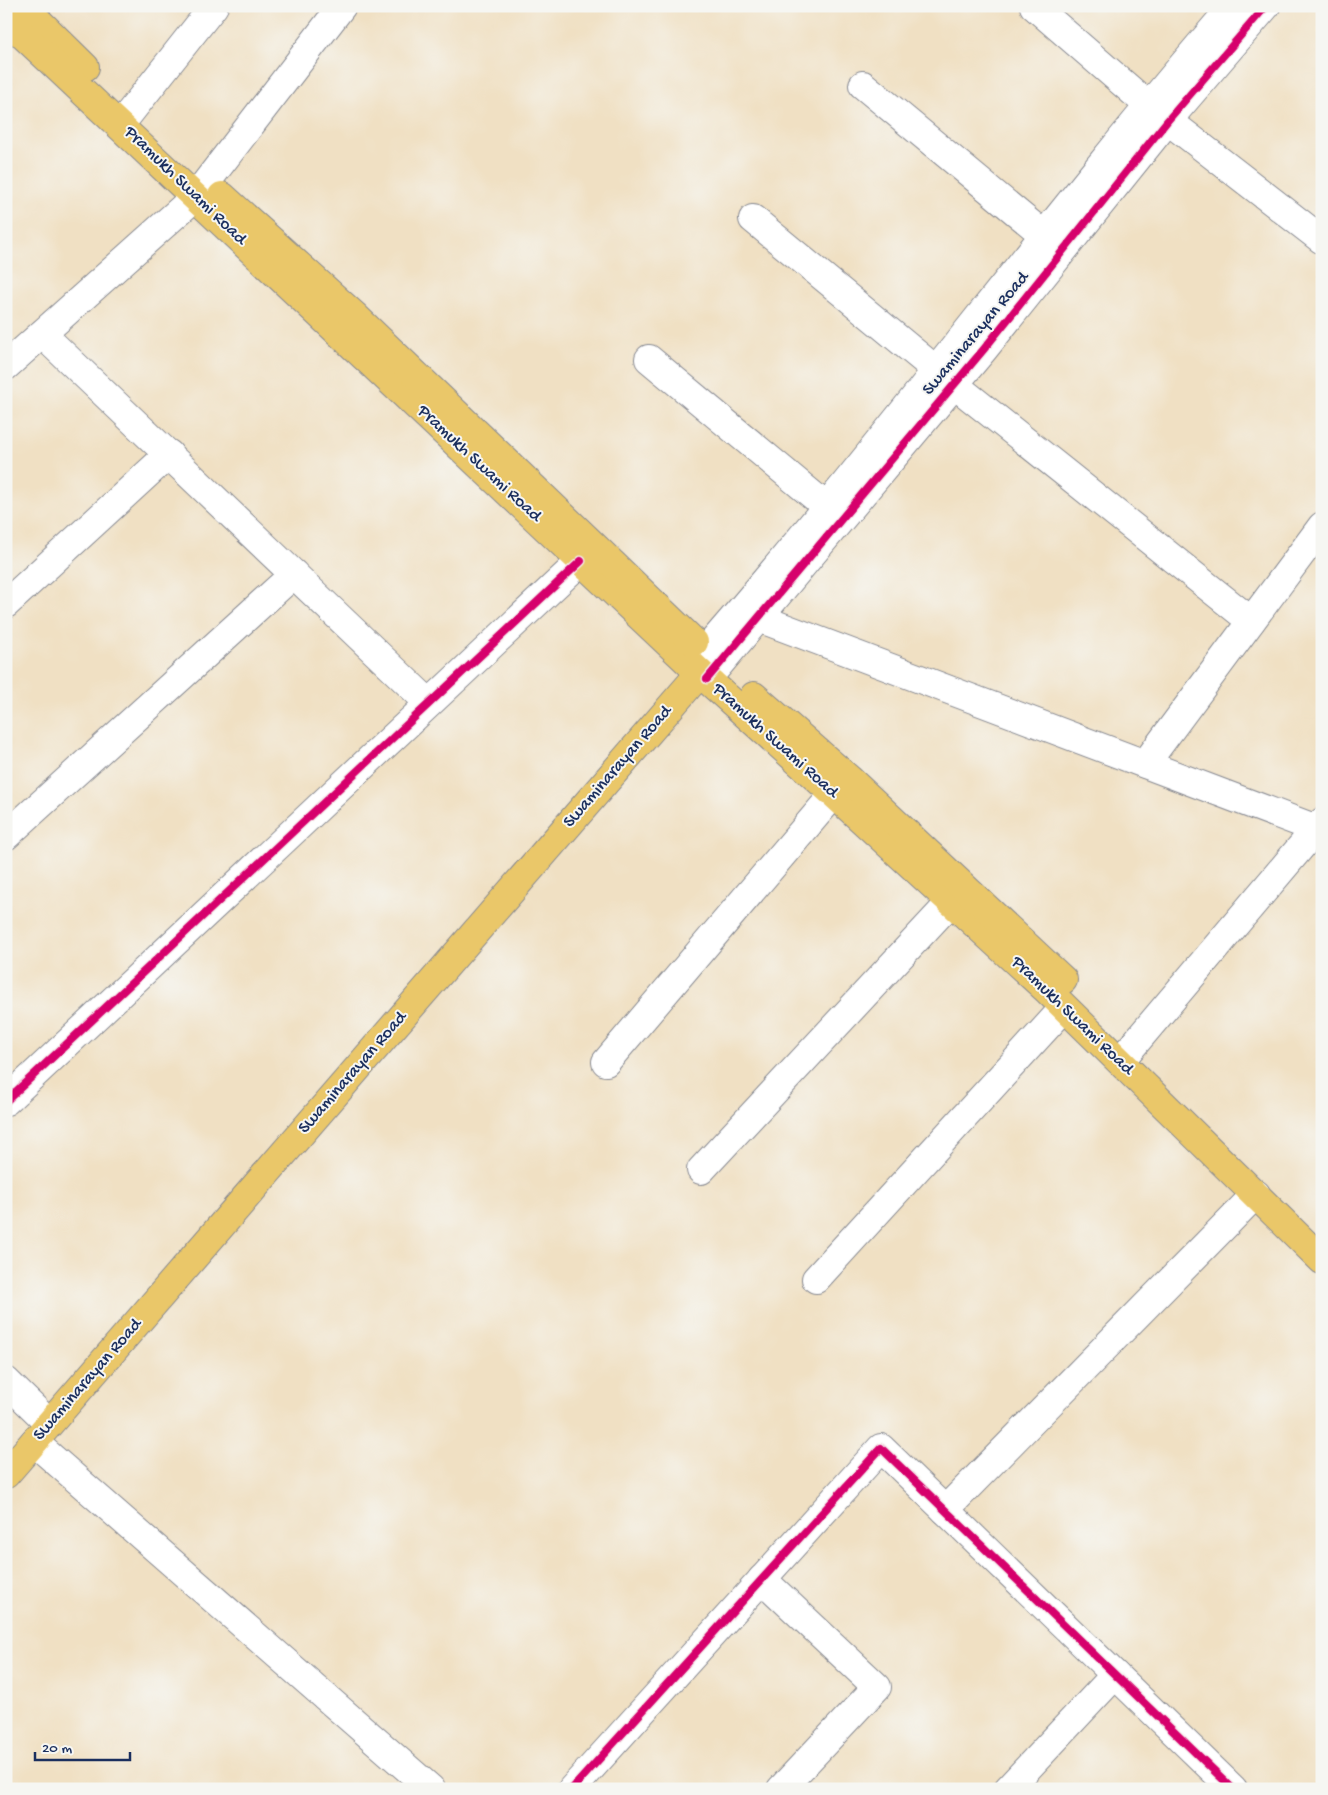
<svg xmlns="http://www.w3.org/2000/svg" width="1328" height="1795" font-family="'Gochi Hand',sans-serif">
<rect width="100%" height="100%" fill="#f6f6f2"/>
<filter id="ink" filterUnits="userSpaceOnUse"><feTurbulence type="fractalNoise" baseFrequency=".02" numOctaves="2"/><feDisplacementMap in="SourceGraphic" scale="10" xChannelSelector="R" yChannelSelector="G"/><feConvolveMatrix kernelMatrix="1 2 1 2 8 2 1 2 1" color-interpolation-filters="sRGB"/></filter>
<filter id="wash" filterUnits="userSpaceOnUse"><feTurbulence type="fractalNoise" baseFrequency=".0096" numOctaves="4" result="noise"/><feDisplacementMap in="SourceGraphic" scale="20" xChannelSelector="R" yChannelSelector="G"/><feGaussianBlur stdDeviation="1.12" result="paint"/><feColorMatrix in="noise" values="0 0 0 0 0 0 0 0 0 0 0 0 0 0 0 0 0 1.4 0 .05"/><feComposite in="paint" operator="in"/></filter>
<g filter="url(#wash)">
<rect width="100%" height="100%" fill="#f0e0c3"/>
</g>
<g filter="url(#ink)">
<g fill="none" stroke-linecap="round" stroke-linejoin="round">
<defs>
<g id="minor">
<polyline points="1034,6 1148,105 1322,240"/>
<polyline points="863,85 1044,235"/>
<polyline points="120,125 214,6"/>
<polyline points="753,219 936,370 1251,621"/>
<polyline points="42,334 429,703"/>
<polyline points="649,359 827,507"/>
<polyline points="6,366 195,197 342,6"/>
<polyline points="6,604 169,454"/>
<polyline points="743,612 1322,831"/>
<path d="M692 666C880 452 1047 221 1233 6"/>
<polyline points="707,679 984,349 1168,120 1266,6"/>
<polyline points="1145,764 1322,526"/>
<polyline points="6,836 294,574"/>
<polyline points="1120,1061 1322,822"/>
<polyline points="606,1062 834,794"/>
<polyline points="6,1101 581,561"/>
<polyline points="701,1170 950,903"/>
<polyline points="816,1279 1064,1008"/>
<polyline points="6,1381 49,1423"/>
<polyline points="34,1442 431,1789"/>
<polyline points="945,1510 1256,1194"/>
<polyline points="762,1579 877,1687 781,1789"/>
<polyline points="572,1789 881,1448 1233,1789"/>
<polyline points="1008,1789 1115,1675"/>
</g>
<g id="major">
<polyline points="23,6 85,67"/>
<polyline points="6,19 700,673 834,794 1048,991 1322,1260"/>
<polyline points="222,196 357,318 694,642"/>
<polyline points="754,696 849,779 1063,980"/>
<polyline points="6,1474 700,673"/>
</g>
</defs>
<use href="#minor" stroke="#868890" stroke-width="30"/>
<use href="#major" stroke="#868890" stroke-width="30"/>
<use href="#minor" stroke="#fff" stroke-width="28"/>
<use href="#major" stroke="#eac769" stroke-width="28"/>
<defs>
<g id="cycleway">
<polyline points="707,679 984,349 1168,120 1266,6"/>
<polyline points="6,1101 581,561"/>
<polyline points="572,1789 881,1448 1233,1789"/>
</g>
</defs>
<use href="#cycleway" stroke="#f6f6f2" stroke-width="11"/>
<use href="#cycleway" stroke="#d6006c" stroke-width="8"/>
</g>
</g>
<g text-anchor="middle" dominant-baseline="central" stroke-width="4" stroke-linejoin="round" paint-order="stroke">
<g font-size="18" fill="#1b2f5e" stroke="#f6f6f2">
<text transform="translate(185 186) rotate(44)">Pramukh Swami Road</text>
<text transform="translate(976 334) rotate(-50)">Swaminarayan Road</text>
<text transform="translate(479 464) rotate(43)">Pramukh Swami Road</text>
<text transform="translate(775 741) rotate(42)">Pramukh Swami Road</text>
<text transform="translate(618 767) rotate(-49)">Swaminarayan Road</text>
<text transform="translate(1072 1016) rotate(44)">Pramukh Swami Road</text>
<text transform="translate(353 1073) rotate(-49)">Swaminarayan Road</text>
<text transform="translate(88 1380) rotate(-49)">Swaminarayan Road</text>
</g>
</g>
<rect width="1328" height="1795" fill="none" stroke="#f6f6f2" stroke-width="25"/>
<path d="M35 1752v8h95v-8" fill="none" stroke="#1b2f5e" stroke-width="2.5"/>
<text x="42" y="1752" font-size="15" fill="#1b2f5e" stroke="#f6f6f2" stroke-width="4" paint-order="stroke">20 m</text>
</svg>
